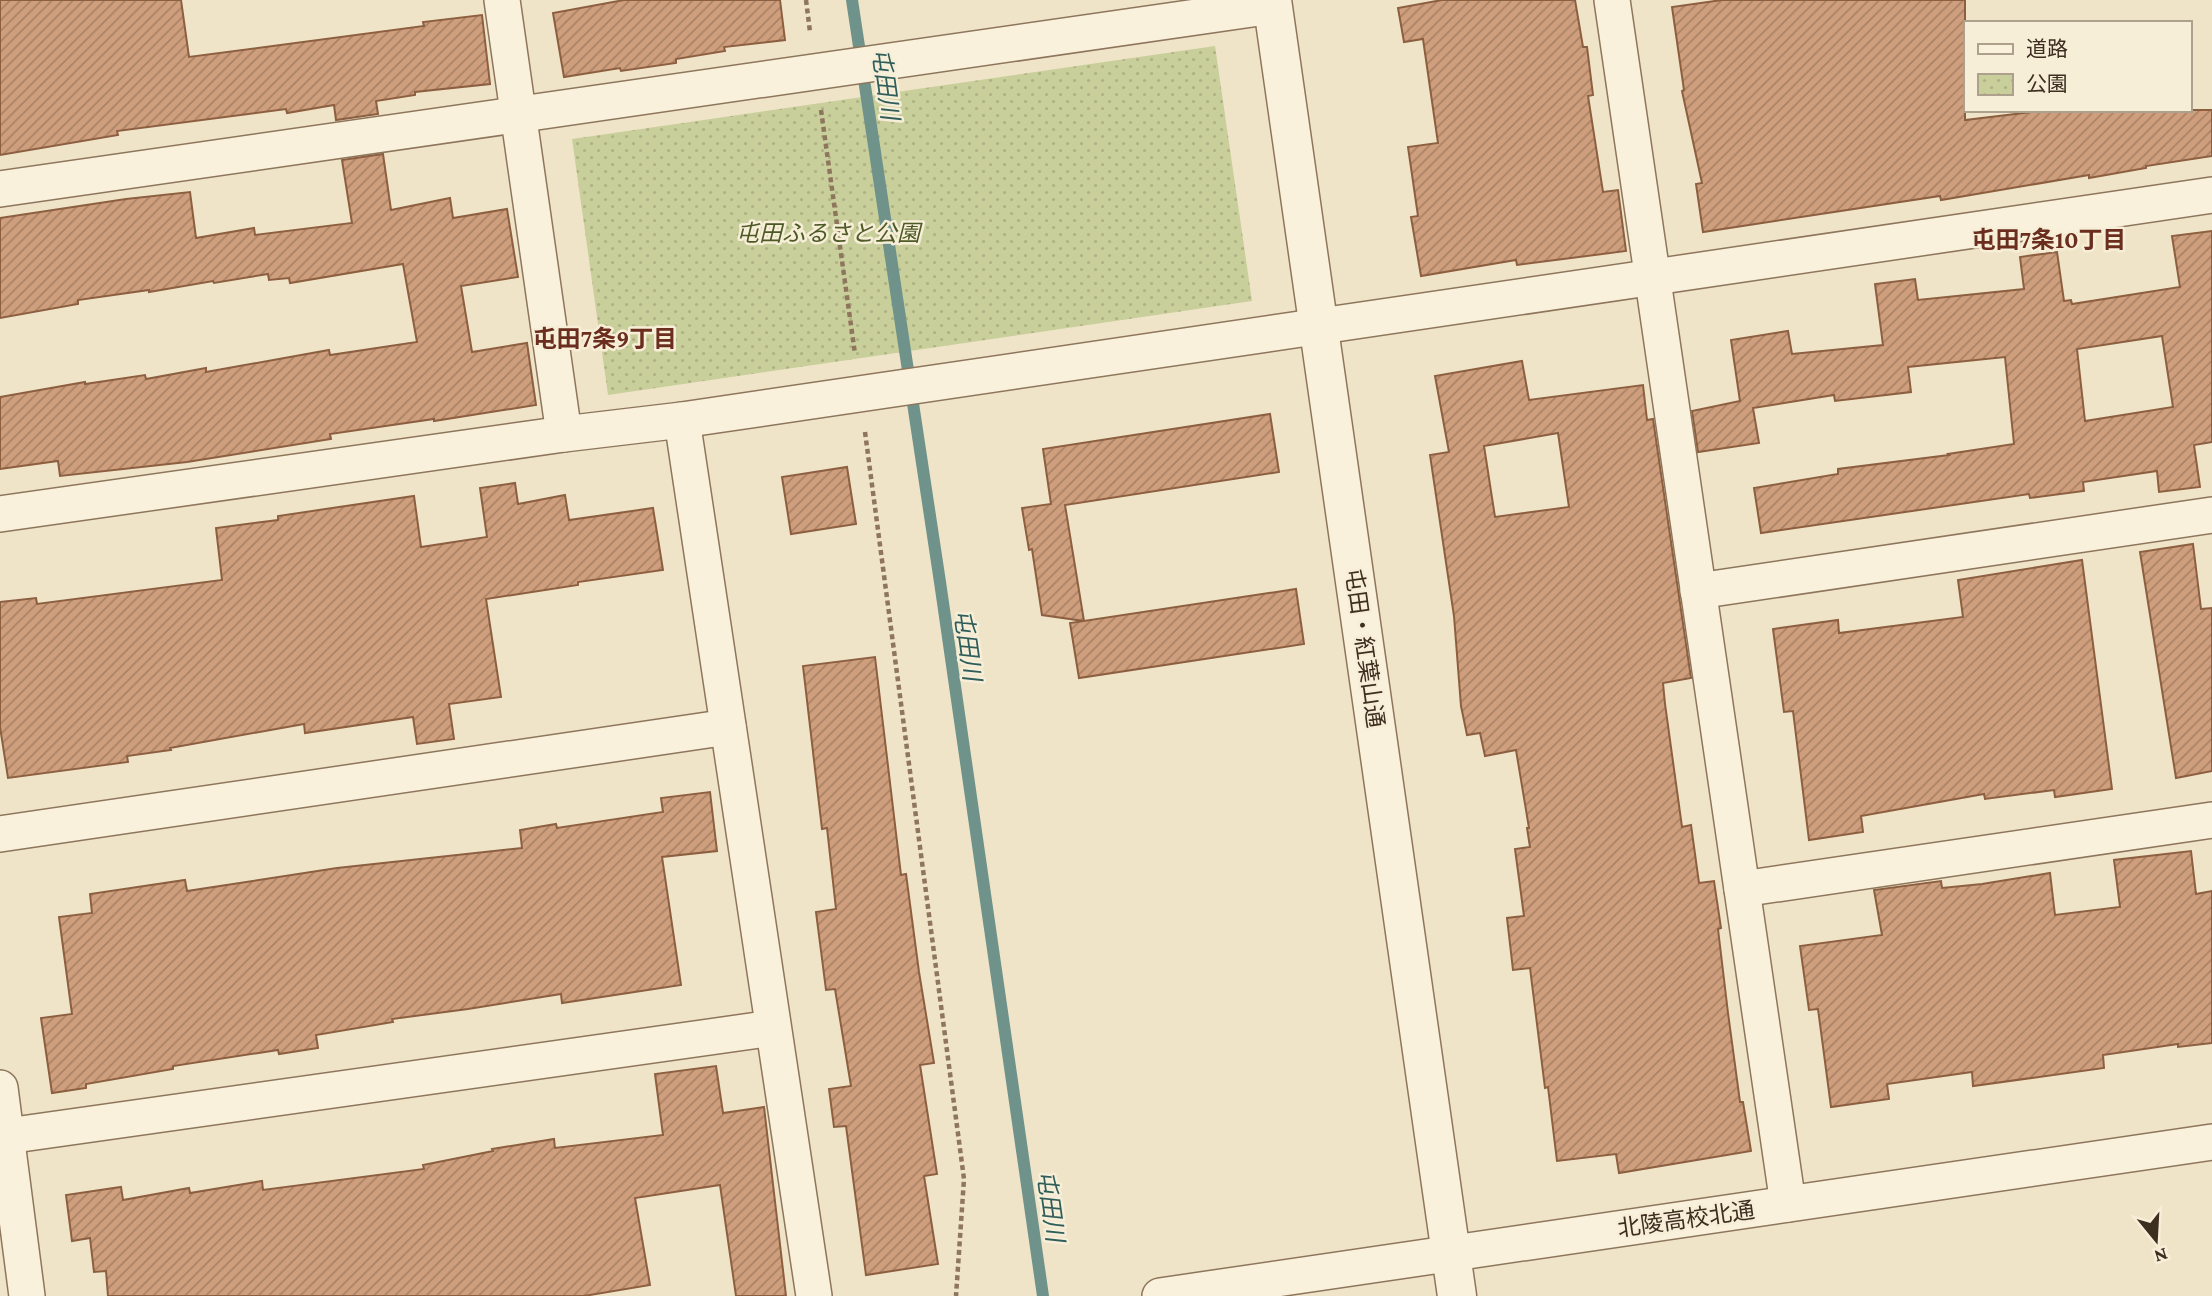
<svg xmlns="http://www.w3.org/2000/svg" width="2212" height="1296" font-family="'Crimson Pro','Noto Sans JP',serif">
<defs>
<pattern id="park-dots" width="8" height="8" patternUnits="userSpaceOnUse" patternTransform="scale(1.75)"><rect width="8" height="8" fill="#c9cf9b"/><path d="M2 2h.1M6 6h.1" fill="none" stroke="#aeb285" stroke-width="1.8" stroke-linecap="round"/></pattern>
<pattern id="building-hatch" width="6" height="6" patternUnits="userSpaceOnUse" patternTransform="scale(1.75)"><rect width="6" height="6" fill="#cf9f7d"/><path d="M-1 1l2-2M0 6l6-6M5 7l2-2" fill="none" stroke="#a98266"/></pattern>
</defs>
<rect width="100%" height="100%" fill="#f0e4c8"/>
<polygon fill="url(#park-dots)" points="1215,46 1252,301 608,395 572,139"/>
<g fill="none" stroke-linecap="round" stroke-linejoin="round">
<polyline stroke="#6f938a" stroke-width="12" points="852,0 940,582 1043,1296"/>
</g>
<g fill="url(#building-hatch)" stroke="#8d5f41" stroke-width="2" fill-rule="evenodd">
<polygon points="0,0 181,0 189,57 424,26 423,22 482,15 490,84 415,92 415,95 376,101 378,114 336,120 334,105 287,113 286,109 117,131 118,135 0,155"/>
<polygon points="624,0 780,0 785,40 724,47 725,51 676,59 676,63 621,71 620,68 564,77 553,13"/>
<polygon points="1442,0 1575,0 1583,47 1587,47 1593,95 1588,96 1603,192 1618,190 1626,251 1517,265 1516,260 1421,276 1411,217 1418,216 1408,147 1438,143 1423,39 1404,42 1398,8"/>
<polygon points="1722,0 1965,0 1965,120 2048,110 2212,110 2212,156 2146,166 2146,168 2089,178 2089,175 1941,200 1940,196 1703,232 1696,184 1702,183 1682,91 1684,90 1672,7"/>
<polygon points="383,154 391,210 450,198 453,218 507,209 518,277 461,286 472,352 527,343 536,405 434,421 434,419 330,434 331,439 187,462 60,476 58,461 0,469 0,397 85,382 85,384 145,375 146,379 206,368 206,372 329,350 330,355 417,342 403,264 290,283 289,278 269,280 268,274 214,283 213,281 149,292 149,290 78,300 78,304 0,318 0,218 126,199 190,192 196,238 254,228 255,235 352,223 342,160"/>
<path d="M2212 231V442L2194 445 2200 487 2159 492 2157 471 2083 482 2084 491 2030 498 2029 494 1761 533 1754 488 1838 474V469L1949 455 1948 454 2014 444 2005 357 1908 367 1911 392 1835 401 1834 395 1753 408 1759 443 1698 452 1692 411 1740 401 1731 340 1788 331 1792 354 1883 345 1875 284 1915 279 1918 300 2024 289 2020 257 2057 252 2064 301 2071 300 2072 304 2180 287 2172 236ZM2162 336 2173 407 2085 421 2077 349Z"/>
<path d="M1522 361 1529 400 1643 385 1647 420 1653 419 1691 678 1663 683 1665 704 1682 827 1691 825 1699 883 1714 881 1721 928 1718 929 1728 1013 1740 1102H1743L1751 1151 1619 1173 1616 1154 1557 1161 1548 1087 1545 1088 1530 968 1513 970 1507 918 1524 916 1515 849 1530 847 1527 828H1529L1516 750 1485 756 1480 733 1467 735 1461 706 1454 616 1430 455 1449 452 1435 376ZM1558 433 1569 507 1495 517 1484 446Z"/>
<polygon points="1270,414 1279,472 1065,505 1084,621 1042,615 1032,549 1029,550 1022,508 1051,504 1043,449"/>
<polygon points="847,467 856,524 791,534 782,477"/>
<polygon points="515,483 518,504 565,495 569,520 653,508 663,570 578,582 578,585 486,599 501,697 449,704 454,739 417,744 413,717 305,733 304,724 170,748 171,750 127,756 128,762 8,778 0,727 0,602 36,598 37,604 222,580 216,528 278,520 278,516 414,496 421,547 487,537 480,488"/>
<polygon points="2193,544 2201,609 2212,608 2212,771 2176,778 2140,552"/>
<polygon points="2082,560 2112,789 2055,797 2054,790 1985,799 1984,794 1861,816 1863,832 1809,840 1793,711 1784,712 1773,629 1838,620 1839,633 1963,617 1958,580"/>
<polygon points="1296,589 1304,644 1079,678 1070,623"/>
<polygon points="875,657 901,875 906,874 919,972 934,1063 920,1065 937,1174 924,1176 938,1264 866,1275 846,1126 834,1127 829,1089 851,1086 835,989 826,990 816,912 836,909 827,828 822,829 803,666"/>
<polygon points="710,792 717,851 662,857 681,985 562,1003 561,994 468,1009 392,1019 393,1022 316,1035 318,1048 279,1054 278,1050 173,1066 173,1069 86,1084 86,1088 52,1093 41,1018 72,1014 59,917 92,913 90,894 185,880 187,891 337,868 522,848 520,830 556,824 557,828 663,812 661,798"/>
<polygon points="2191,851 2196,894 2212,891 2212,1043 2178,1047 2178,1044 2103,1055 2104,1068 1973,1086 1972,1072 1887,1084 1889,1099 1831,1107 1818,1009 1809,1010 1800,946 1882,935 1874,890 1941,881 1942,888 1982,884 2050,873 2055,915 2120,907 2114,860"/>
<polygon points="716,1066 723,1113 764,1107 786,1296 736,1296 720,1185 635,1198 650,1285 584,1296 108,1296 106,1271 94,1272 90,1238 72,1241 66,1195 121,1187 123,1200 189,1188 190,1193 262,1181 263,1190 424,1169 423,1165 493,1151 492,1149 554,1139 555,1148 663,1135 655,1074"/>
</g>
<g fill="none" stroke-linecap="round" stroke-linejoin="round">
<defs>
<g id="minor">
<polyline points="502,0 564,434"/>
<polyline points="1612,0 1788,1204"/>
<polyline points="0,189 1273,6"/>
<polyline points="682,420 814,1296"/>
<polyline points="0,514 564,434 682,420 2212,195"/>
<polyline points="1698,591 2212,515"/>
<polyline points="0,834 728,727"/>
<polyline points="1742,889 2212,820"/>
<polyline points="0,1088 27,1296"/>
<polyline points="7,1136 773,1028"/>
<polyline points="1160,1296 2212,1142"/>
</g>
<polyline id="tertiary" points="1272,0 1457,1296"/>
</defs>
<use href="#minor" stroke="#8d765c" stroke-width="38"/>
<use href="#tertiary" stroke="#8d765c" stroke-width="41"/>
<g stroke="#8d765c" stroke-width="4.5" stroke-dasharray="5 3.5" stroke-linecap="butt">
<polyline points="806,0 810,32"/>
<polyline points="821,110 855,354"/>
<polyline points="865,432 964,1179 956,1296"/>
</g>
<use href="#minor" stroke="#faf1dc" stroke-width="35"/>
<use href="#tertiary" stroke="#faf1dc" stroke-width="38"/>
</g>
<g text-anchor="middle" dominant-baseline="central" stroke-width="5" stroke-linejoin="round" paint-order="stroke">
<g font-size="23" font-style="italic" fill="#4d5a26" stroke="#f7eed8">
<text x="828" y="233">屯田ふるさと公園</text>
</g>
<g font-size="23" fill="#3d2e20" stroke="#f7eed8">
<text transform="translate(1365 648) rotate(82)">屯田・紅葉山通</text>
<text transform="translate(1686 1219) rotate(-8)">北陵高校北通</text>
</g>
<g font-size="24" font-style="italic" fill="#2f5d5a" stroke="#f7eed8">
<text transform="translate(886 84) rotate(82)">屯田川</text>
<text transform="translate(968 645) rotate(82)">屯田川</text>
<text transform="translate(1051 1206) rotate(82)">屯田川</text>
</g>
<g font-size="24" font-weight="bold" fill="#6b2e1e" stroke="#f7eed8">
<text x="2049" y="239">屯田7条10丁目</text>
<text x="605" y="338">屯田7条9丁目</text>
</g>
</g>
<rect x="1964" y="21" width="228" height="91" fill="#f7eed8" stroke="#ada18e" stroke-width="2"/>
<rect x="1978" y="44" width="35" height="10" fill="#faf1dc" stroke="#ada18e" stroke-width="2"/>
<text x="2026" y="56" font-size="21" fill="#3d2e20">道路</text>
<rect x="1978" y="74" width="35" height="21" fill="url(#park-dots)" stroke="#ada18e" stroke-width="2"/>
<text x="2026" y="91" font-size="21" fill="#3d2e20">公園</text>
<g transform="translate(2156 1240) rotate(162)" stroke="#f7eed8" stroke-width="5" paint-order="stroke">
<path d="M0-5L12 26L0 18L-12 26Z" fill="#3d2e20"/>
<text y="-10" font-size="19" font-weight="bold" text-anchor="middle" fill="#3d2e20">N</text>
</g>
</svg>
